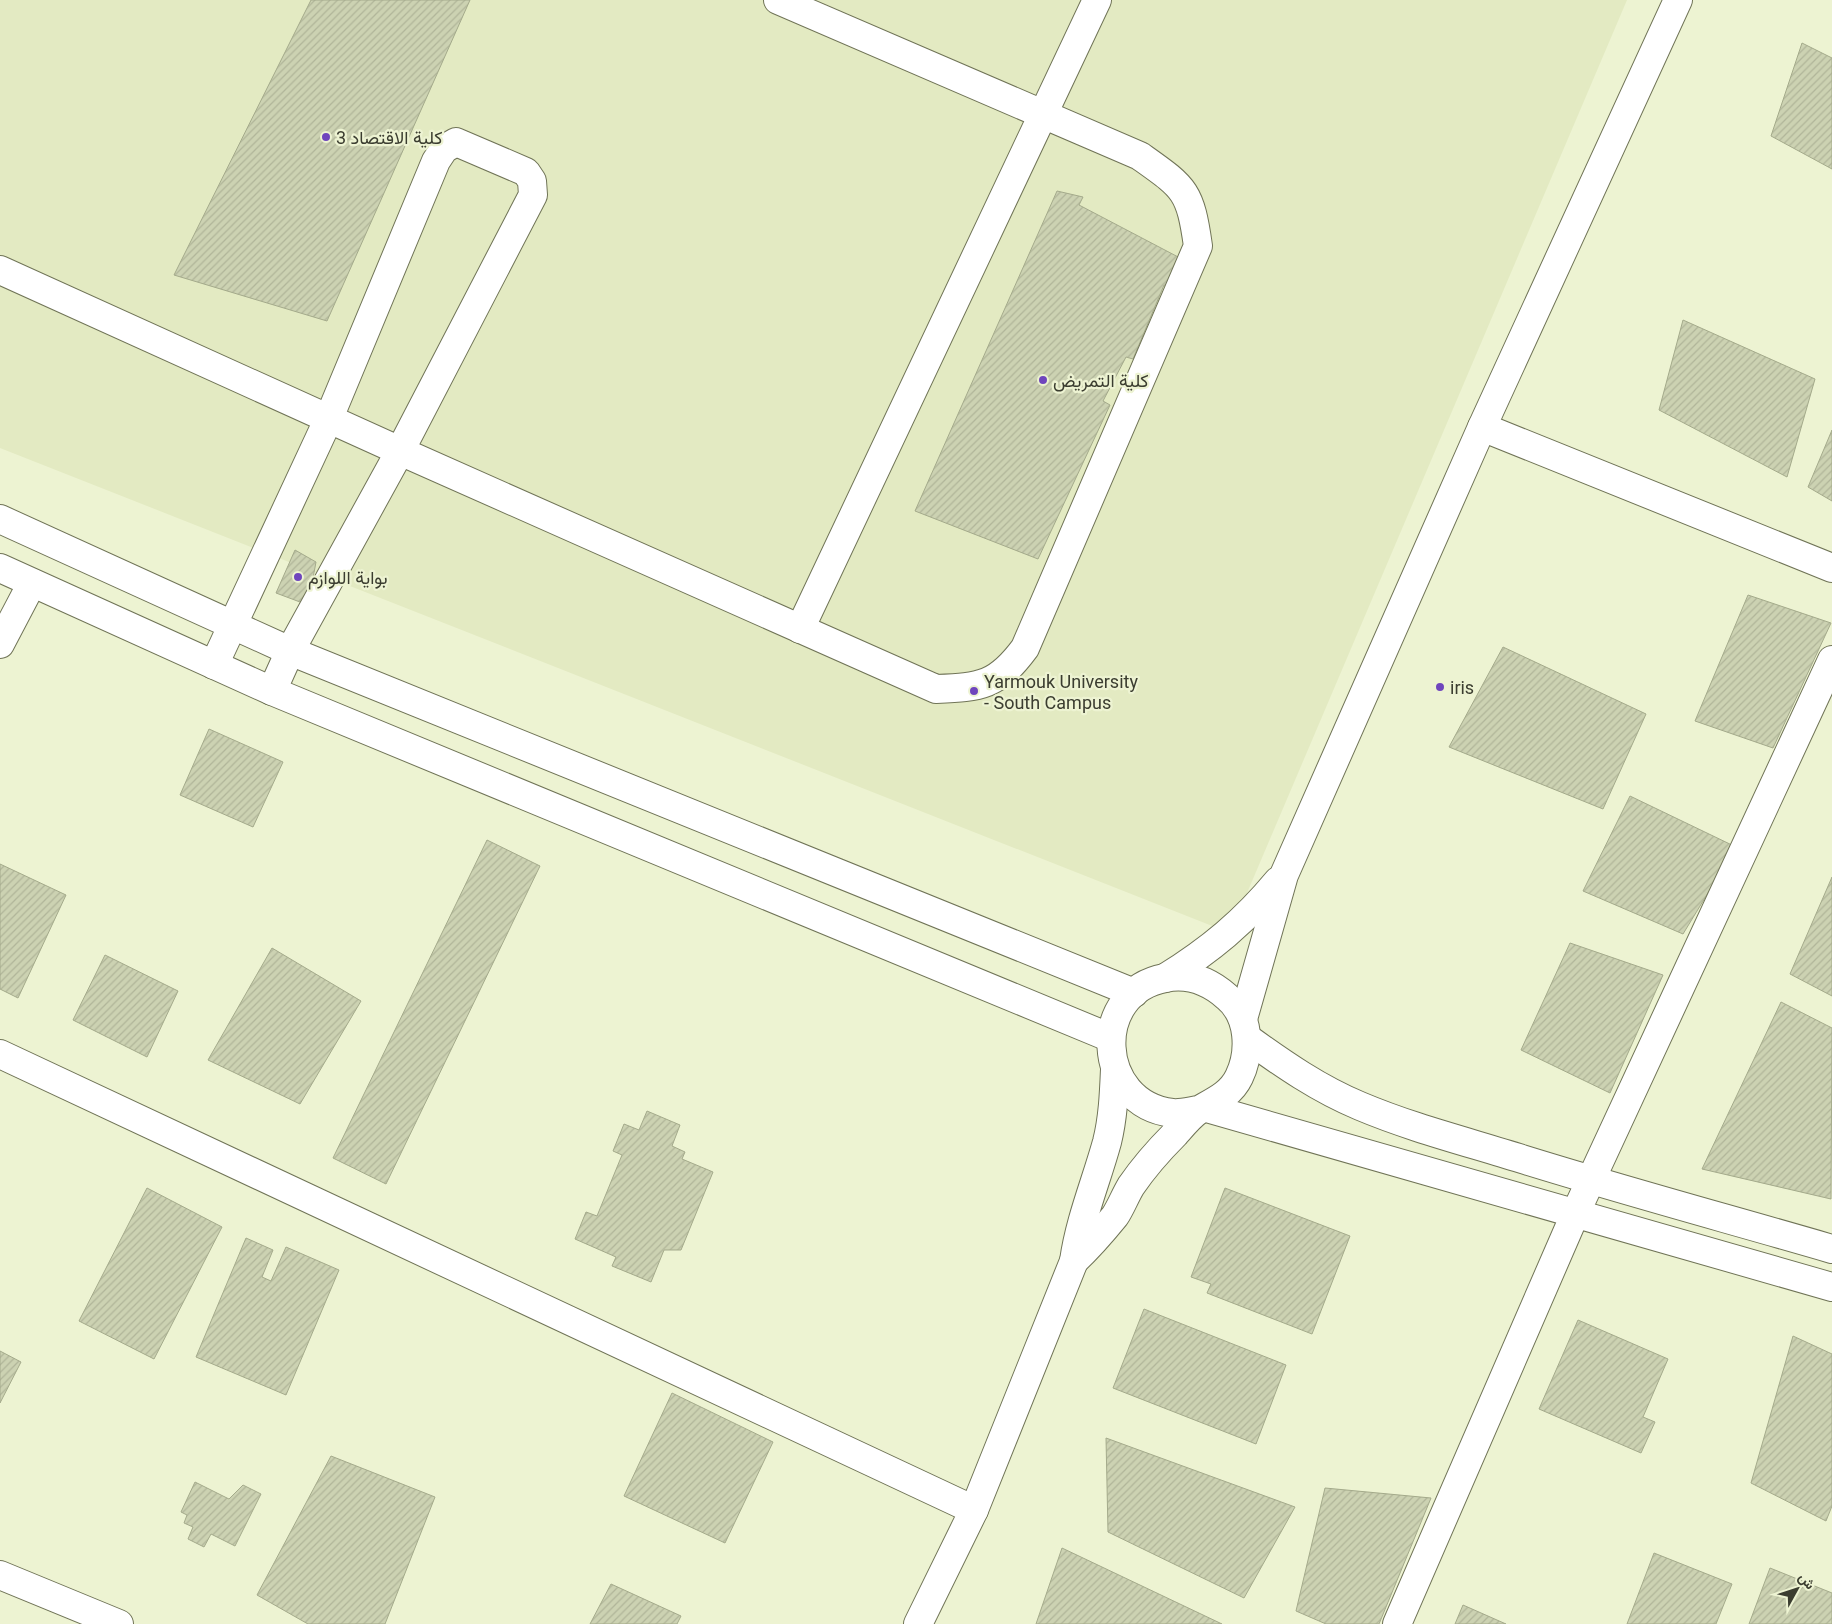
<svg xmlns="http://www.w3.org/2000/svg" width="1832" height="1624" font-family="Roboto,Vazirmatn,sans-serif">
<defs>
<pattern id="building-hatch" width="6" height="6" patternUnits="userSpaceOnUse" patternTransform="scale(1.25)"><rect width="6" height="6" fill="#ccd2b2"/><path d="M-1 1l2-2M0 6l6-6M5 7l2-2" fill="none" stroke="#b0b599"/></pattern>
</defs>
<rect width="100%" height="100%" fill="#edf3d2"/>
<polygon fill="#e3eac2" points="0,0 1627,0 1230,933 0,448"/>
<g fill="url(#building-hatch)" stroke="#a4aa8b">
<polygon points="311,0 470,0 327,321 174,275"/>
<polygon points="1802,43 1832,58 1832,169 1771,136"/>
<polygon points="1057,191 1083,197 1079,205 1182,259 1169,286 1164,285 1133,359 1126,357 1103,401 1110,405 1038,559 915,511"/>
<polygon points="1683,320 1815,379 1787,477 1659,410"/>
<polygon points="1832,430 1832,501 1808,487"/>
<polygon points="295,550 316,562 308,605 276,593"/>
<polygon points="1748,595 1831,623 1773,748 1695,721"/>
<polygon points="1503,647 1646,714 1603,809 1449,747"/>
<polygon points="209,729 283,762 253,827 180,795"/>
<polygon points="1630,796 1736,847 1683,934 1583,891"/>
<polygon points="487,840 540,866 386,1184 333,1158"/>
<polygon points="0,864 66,895 18,998 0,989"/>
<polygon points="1832,877 1832,996 1790,974"/>
<polygon points="1570,943 1663,975 1610,1093 1521,1050"/>
<polygon points="272,948 361,1001 300,1104 208,1060"/>
<polygon points="105,955 178,991 147,1057 73,1020"/>
<polygon points="1781,1002 1832,1028 1831,1199 1702,1169"/>
<polygon points="647,1111 680,1125 672,1146 685,1152 682,1159 713,1172 681,1250 664,1250 651,1282 612,1266 616,1257 575,1239 586,1212 597,1216 622,1155 613,1151 624,1124 639,1130"/>
<polygon points="147,1188 222,1227 154,1359 79,1321"/>
<polygon points="1225,1188 1350,1236 1312,1334 1207,1293 1211,1284 1191,1277"/>
<polygon points="246,1238 273,1250 262,1277 271,1281 286,1247 339,1270 286,1395 196,1357"/>
<polygon points="1144,1309 1286,1365 1256,1444 1113,1388"/>
<polygon points="1578,1320 1668,1359 1643,1417 1655,1422 1641,1453 1539,1409"/>
<polygon points="1793,1336 1832,1354 1832,1506 1826,1521 1751,1483"/>
<polygon points="0,1351 21,1362 0,1403"/>
<polygon points="672,1393 773,1442 725,1543 624,1496"/>
<polygon points="1106,1438 1295,1507 1244,1598 1108,1532"/>
<polygon points="331,1456 435,1497 385,1624 308,1624 257,1595"/>
<polygon points="195,1482 229,1499 243,1485 261,1494 235,1546 211,1534 204,1547 188,1539 193,1527 184,1523 187,1515 181,1512"/>
<polygon points="1325,1488 1431,1498 1379,1624 1326,1624 1296,1611"/>
<polygon points="1062,1548 1222,1624 1036,1624"/>
<polygon points="1654,1553 1732,1584 1716,1624 1627,1624"/>
<polygon points="1770,1568 1832,1593 1832,1624 1749,1624"/>
<polygon points="611,1584 681,1616 677,1624 590,1624"/>
<polygon points="1463,1605 1506,1624 1455,1624"/>
</g>
<g fill="none" stroke-linecap="round" stroke-linejoin="round">
<defs>
<g id="minor">
<path d="M0 270 400 451 936 689C981 687 997 686 1025 648L1198 246C1190 190 1185 188 1140 156L778 0"/>
<polyline points="1482,427 1832,568"/>
<polyline points="0,519 290,651 1134,993"/>
<polyline points="0,568 272,691 1111,1038"/>
<polyline points="800,629 1097,0"/>
<polyline points="0,644 32,583"/>
<polyline points="214,665 329,418 436,161 444,149 456,142 526,172 532,181 533,195 400,451 290,651 272,691"/>
<path d="M1165 978C1210 950 1244 922 1278 881"/>
<polyline points="1243,1019 1284,875 1482,427 1678,0"/>
<path d="M1247 1038C1283 1064 1319 1089 1360 1106 1412 1128 1468 1142 1522 1159 1625 1191 1729 1219 1832 1249"/>
<polyline points="0,1054 974,1510"/>
<polyline points="1207,1108 1832,1287"/>
<path d="M1074 1261C1089 1247 1102 1232 1115 1216 1121 1207 1125 1196 1131 1186 1144 1167 1159 1150 1175 1134 1182 1126 1191 1115 1199 1110 1215 1101 1231 1094 1239 1077 1251 1052 1250 1016 1227 997 1209 981 1189 973 1165 978 1090 992 1095 1103 1172 1113 1181 1114 1191 1111 1199 1110"/>
<polyline points="0,1575 119,1624"/>
<path d="M918 1624 974 1510 1074 1261C1080 1219 1096 1182 1107 1142 1113 1118 1114 1093 1115 1069"/>
<polyline points="1397,1624 1576,1212 1832,660"/>
</g>
</defs>
<use href="#minor" stroke="#707457" stroke-width="30"/>
<use href="#minor" stroke="#fff" stroke-width="28"/>
</g>
<g fill="#6f45bd" stroke="#edf3d2" stroke-width="2">
<circle cx="326" cy="137" r="5"/>
<circle cx="1043" cy="380" r="5"/>
<circle cx="298" cy="577" r="5"/>
<circle cx="1440" cy="687" r="5"/>
<circle cx="974" cy="691" r="5"/>
</g>
<g text-anchor="middle" dominant-baseline="central" stroke-width="4.5" stroke-linejoin="round" paint-order="stroke">
<g font-size="18" fill="#3b3d30" stroke="#edf3d2" text-anchor="start">
<text x="336" y="137">كلية الاقتصاد 3</text>
<text x="1053" y="380">كلية التمريض</text>
<text x="308" y="577">بواية اللوازم</text>
<text x="984" y="681">Yarmouk University<tspan x="984" dy="21">- South Campus</tspan></text>
<text x="1450" y="687">iris</text>
</g>
</g>
<g transform="translate(1797 1589) rotate(50)" stroke="#edf3d2" stroke-width="4" paint-order="stroke">
<path d="M0-4L9 19L0 12L-9 19Z" fill="#3b3d30"/>
<text y="-8" font-size="14" font-weight="bold" text-anchor="middle" fill="#3b3d30">ش</text>
</g>
</svg>
